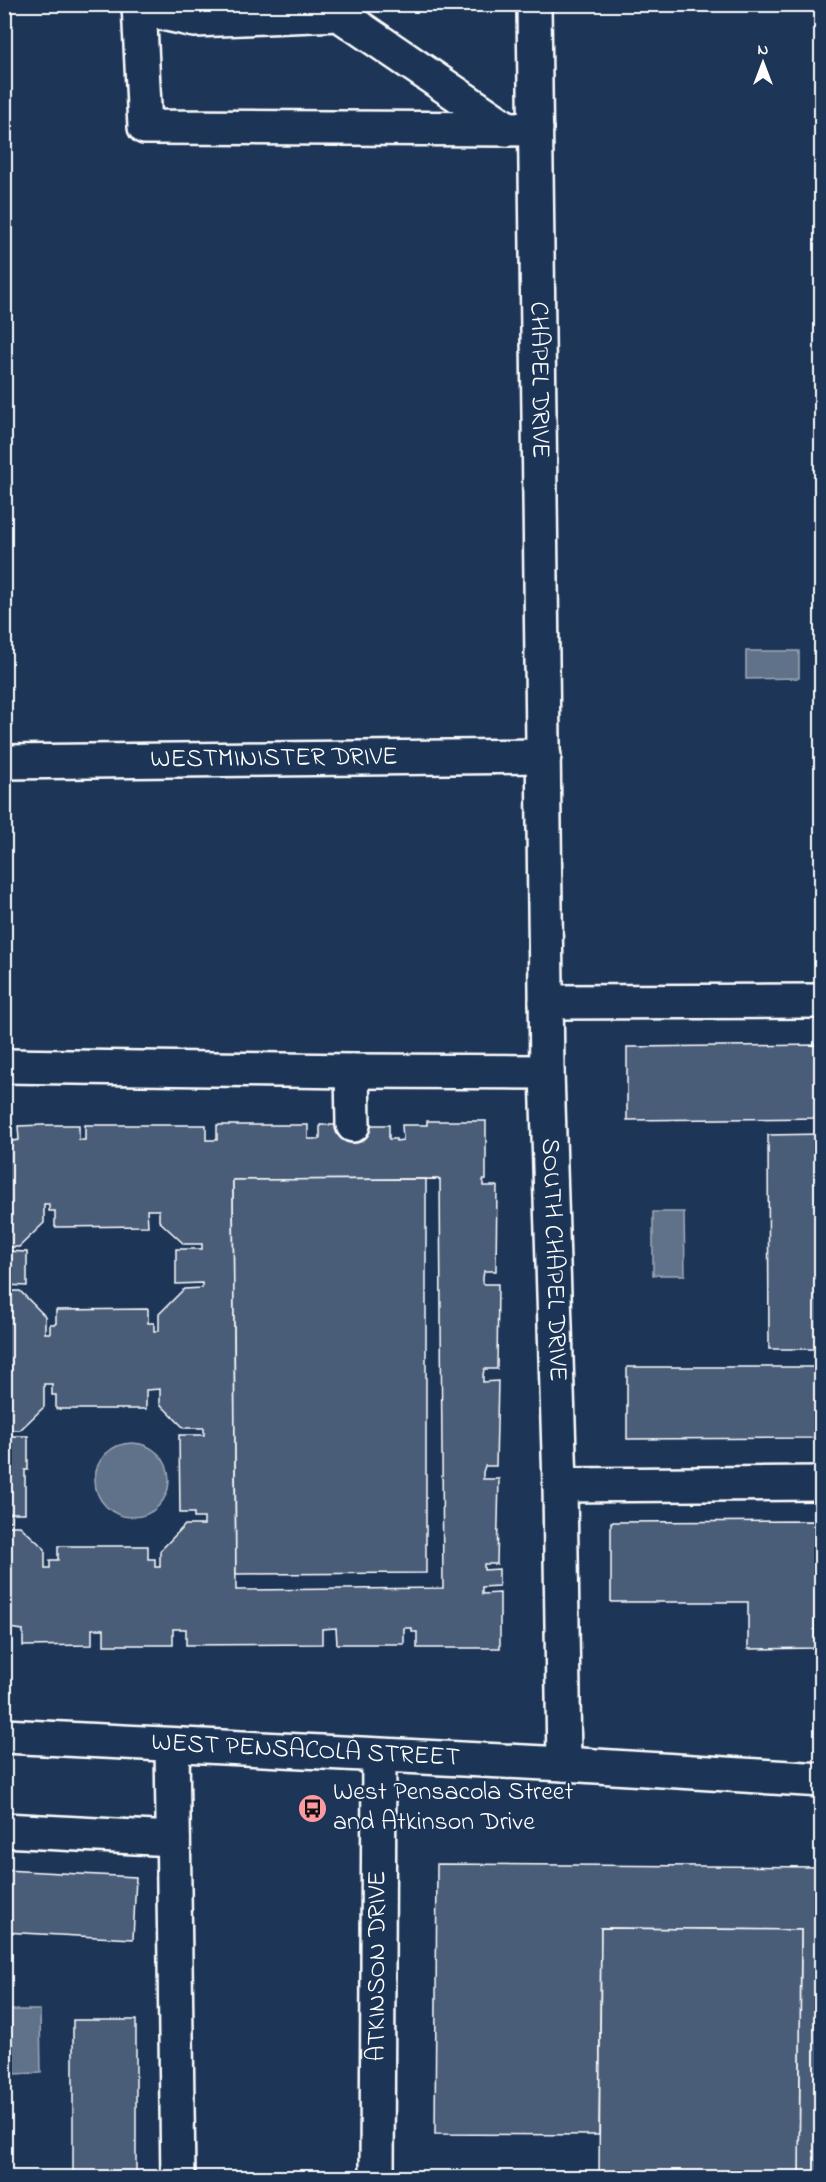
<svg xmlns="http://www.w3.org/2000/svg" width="826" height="2182" font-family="'Indie Flower',sans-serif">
<rect width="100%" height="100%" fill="#1d3557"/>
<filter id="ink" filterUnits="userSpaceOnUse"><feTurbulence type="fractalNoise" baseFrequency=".0167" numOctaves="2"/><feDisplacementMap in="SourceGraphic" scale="12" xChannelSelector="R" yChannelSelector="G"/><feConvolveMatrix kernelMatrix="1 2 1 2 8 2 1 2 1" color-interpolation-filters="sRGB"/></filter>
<g filter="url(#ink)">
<g fill="#617289" stroke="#a0aab8" stroke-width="1.5">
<polygon points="746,651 799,651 799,678 746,679"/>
<polygon points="653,1212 684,1212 685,1275 653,1275"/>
<circle cx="132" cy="1480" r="37"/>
<polygon points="10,2010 40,2010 41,2073 12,2074"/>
</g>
<g fill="#4a5d79" stroke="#fff" stroke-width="1.5" fill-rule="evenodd">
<polygon points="822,1045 822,1118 627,1120 627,1047"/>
<path d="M427 1121H486V1180H483V1186H497L496 1271H484L483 1278V1284H498L497 1369H484L483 1376V1382L498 1381 496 1466H485L483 1472V1479H499L497 1564H484V1570L499 1569V1586L482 1587V1594L500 1593V1648H417V1632H412V1628H404V1644H337L336 1628 322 1629V1644L186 1645V1629H173V1645H104V1629H92V1645L23 1646V1630L9 1628V1649H4V1526H20L45 1549V1568H50V1560H58V1546H148V1559H155V1567H160V1551L185 1525H204V1518H194V1513H180L179 1435H204V1428H184L160 1404V1389L146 1390V1409H56V1395H52V1384H44V1407L20 1430H4V1291H20L45 1316V1333H50V1324H56V1310L148 1309V1323H154V1331H159V1314L184 1289 202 1288V1283L176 1284V1249H202V1244H184L159 1221V1210H147L148 1226 55 1227V1211H49V1204H44V1223L19 1247H4V1125L6 1142 19 1140 18 1126 43 1125H79V1140H85V1125H206V1140H217V1125H308V1139H320V1125H389V1139H396V1141L403 1140 402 1125H427ZM440 1179 443 1588 236 1590 233 1180Z"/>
<polygon points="822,1134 822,1349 769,1349 768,1135"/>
<polygon points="426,1179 426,1573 236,1574 233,1180"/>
<polygon points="4,1251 27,1252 27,1286 4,1285"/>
<polygon points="627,1367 822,1367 822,1438 627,1439"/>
<polygon points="4,1436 28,1436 28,1470 25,1470 25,1513 11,1513 11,1521 4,1521"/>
<polygon points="815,1521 815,1648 748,1649 748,1602 611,1602 611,1522"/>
<polygon points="437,1864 822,1867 822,2178 799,2178 801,1930 601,1928 599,2135 435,2134"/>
<polygon points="4,1870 136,1877 133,1939 4,1932"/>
<polygon points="601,1928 801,1930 799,2178 599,2178"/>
<rect x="73" y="2020" width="63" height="158"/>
</g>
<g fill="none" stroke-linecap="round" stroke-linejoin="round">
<defs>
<g id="minor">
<polyline points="139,4 145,127 536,129"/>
<path id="s1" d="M534 4 547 1072 560 1485 564 1764"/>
<polyline points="139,8 194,20 339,14 508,129"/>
<path id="s2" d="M4 762 544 756"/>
<polyline points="546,1002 822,1001"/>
<polyline points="4,1066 352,1071 547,1072"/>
<polyline points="352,1071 353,1125"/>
<polyline points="560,1485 822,1483"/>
<polyline points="172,1745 178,2178"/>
<polyline points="4,1830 173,1839"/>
<path id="s3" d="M377 2178 379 1756"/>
</g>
<g id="major">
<path id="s4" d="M4 1736 564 1764 822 1780"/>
</g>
</defs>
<use href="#minor" stroke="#fff" stroke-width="38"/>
<use href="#major" stroke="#fff" stroke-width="38"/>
<use href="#minor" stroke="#1d3557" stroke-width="33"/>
<use href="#major" stroke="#1d3557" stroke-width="33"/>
</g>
</g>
<defs>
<symbol id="bus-disc" viewBox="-11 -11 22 22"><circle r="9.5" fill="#ff9aa2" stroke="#1d3557"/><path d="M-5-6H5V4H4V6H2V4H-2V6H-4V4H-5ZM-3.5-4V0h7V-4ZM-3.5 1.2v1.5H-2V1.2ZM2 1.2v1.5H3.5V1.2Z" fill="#111"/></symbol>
</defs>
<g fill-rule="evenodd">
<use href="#bus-disc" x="296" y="1792" width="33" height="33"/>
</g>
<g text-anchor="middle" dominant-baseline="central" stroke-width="4.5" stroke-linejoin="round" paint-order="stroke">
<g font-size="26" fill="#fff" stroke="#1d3557">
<text stroke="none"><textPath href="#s1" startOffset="376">CHAPEL DRIVE</textPath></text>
<text stroke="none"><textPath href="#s2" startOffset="270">WESTMINISTER DRIVE</textPath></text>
<text stroke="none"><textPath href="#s1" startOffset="1256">SOUTH CHAPEL DRIVE</textPath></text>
<text stroke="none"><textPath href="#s4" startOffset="302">WEST PENSACOLA STREET</textPath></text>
<text stroke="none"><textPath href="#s3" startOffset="212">ATKINSON DRIVE</textPath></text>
</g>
<g font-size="26" fill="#fff" stroke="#1d3557" text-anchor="start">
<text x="333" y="1793">West Pensacola Street<tspan x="333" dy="30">and Atkinson Drive</tspan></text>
</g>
</g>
<rect width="826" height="2182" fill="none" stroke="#1d3557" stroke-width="24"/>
<rect x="12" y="12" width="802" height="2158" fill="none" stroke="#fff" stroke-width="2" filter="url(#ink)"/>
<g transform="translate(763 63)" stroke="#1d3557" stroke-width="4.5" paint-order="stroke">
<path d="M0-4.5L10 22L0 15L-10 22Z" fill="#ffffff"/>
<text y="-9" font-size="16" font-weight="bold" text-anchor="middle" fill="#ffffff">N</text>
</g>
</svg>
